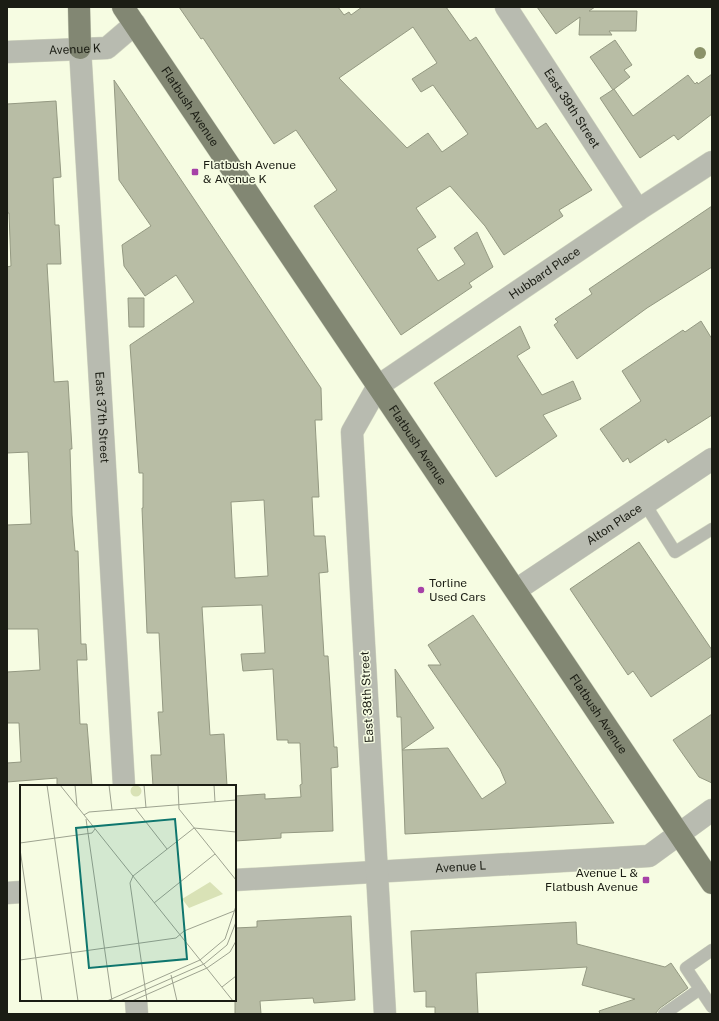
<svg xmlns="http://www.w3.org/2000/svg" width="719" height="1021" font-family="'Public Sans',sans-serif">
<rect width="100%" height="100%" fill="#f6fce2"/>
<g fill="#b8bda5" stroke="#949982" fill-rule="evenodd">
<path d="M179 7H338L344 15 349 12 351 15 362 7H446L470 41 476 37 537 129 546 123 592 190 559 210 563 216 504 255 485 226 450 186 416 208 436 237 417 249 438 281 465 264 454 248 477 232 493 267 469 283 472 287 401 335 314 206 337 190 296 130 274 144 203 38 201 39ZM413 27 437 63 412 79 421 92 433 85 468 134 442 152 428 133 407 148 339 78Z"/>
<polygon points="537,7 595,7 589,11 637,11 636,31 609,31 612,35 579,35 580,17 556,34"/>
<polygon points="615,40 632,65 624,70 630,77 613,90 590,57"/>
<polygon points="712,74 712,114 678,140 674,135 640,158 600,98 614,89 633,116 688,75 695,84 697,82 698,84"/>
<path d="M114 80 321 388 322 420H315L319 497H312L314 536H325L328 572 319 573 324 656H328L334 747H337L338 767 331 768 333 831 281 833V838L235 841V796L265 794V799L301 797 300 785 302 784 300 743H288V740H277L273 669 243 671 241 654 265 653 262 605 202 607 210 735 224 734 227 786H153L151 755H161L158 712H163L159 633H147L142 508H143V473H139L130 345 194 302 176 275 145 296 124 266 122 245 151 226 119 180ZM264 500 268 576 235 578 231 502Z"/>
<polygon points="56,101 61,177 53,178 55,225 59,225 61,264 47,264 54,382 68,381 72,449 70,449 72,515 75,551 78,551 81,644 86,644 87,660 77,660 80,724 87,724 92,786 57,786 57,778 7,782 7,763 21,762 19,723 7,723 7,672 40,670 38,629 7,629 7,525 31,524 28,452 7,453 7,267 11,266 9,213 7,213 7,104"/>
<polygon points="712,206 712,267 647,308 577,359 554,325 558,322 555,319 592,294 589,289"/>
<polygon points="128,298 144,298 144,327 129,327"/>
<polygon points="701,321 712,339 712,415 668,443 666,439 630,463 628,458 623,462 600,429 641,401 622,371 683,330 685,332"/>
<polygon points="520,326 530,348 517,356 542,395 573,381 581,399 543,415 557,436 496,477 434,383"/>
<polygon points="639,542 712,650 712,656 651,697 633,671 628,675 570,589"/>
<polygon points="473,615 580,773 614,823 405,834 401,717 397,717 395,669 434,728 402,750 448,748 482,799 506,783 500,769 428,665 441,665 428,645"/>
<polygon points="712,714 712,783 699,777 673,740"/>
<polygon points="351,916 355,1000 314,1003 313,998 260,1001 261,1014 235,1014 235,928 257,927 257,921"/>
<polygon points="576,922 577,944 665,967 671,963 688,988 660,1008 655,1014 600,1014 599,1011 635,999 582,985 587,967 476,973 478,1014 435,1014 435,1007 426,1007 426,991 414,992 411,931"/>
</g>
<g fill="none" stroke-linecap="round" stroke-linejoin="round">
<defs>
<g id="lane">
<polyline points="645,504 675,552 712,529"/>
<polyline points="700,989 686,968 712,950"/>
<polyline points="664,1014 700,989 712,1007"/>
</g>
<g id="street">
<path id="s1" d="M506 7 638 210"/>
<path id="s2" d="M80 48 124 786"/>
<path id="s3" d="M7 52 107 48 135 24"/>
<path id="s4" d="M516 590 712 459"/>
<path id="s5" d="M235 880 649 856 712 810"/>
<polyline points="7,893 21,892"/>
<polyline points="136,1000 137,1014"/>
<path id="s6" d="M385 1014 352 432 378 386 638 210 712 162"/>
</g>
<g id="primary">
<polyline points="79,7 80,48"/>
<path id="s7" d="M123 7 712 883"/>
</g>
</defs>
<use href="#lane" stroke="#d3d8c1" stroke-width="13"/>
<use href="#street" stroke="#d3d8c1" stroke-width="23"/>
<use href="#primary" stroke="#d3d8c1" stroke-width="23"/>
<use href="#lane" stroke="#b8bbb0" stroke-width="12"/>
<use href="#street" stroke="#b8bbb0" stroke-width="22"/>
<use href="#primary" stroke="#828773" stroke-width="22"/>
</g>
<circle fill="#8b9269" cx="700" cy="53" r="6"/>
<g fill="#a641a7" stroke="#f6fce2" stroke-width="1.5">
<rect x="191" y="168" width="8" height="8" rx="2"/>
<circle cx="421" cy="590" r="4"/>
<rect x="642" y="876" width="8" height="8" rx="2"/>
</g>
<g text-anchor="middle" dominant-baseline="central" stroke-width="3" stroke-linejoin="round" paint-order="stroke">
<g font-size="12" fill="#1b1d14" stroke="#f6fce2">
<text stroke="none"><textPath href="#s3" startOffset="68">Avenue K</textPath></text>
<text stroke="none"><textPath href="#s7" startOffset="120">Flatbush Avenue</textPath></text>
<text stroke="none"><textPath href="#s1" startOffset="121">East 39th Street</textPath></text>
<text stroke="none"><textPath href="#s6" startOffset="837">Hubbard Place</textPath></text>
<text stroke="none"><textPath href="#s2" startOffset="370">East 37th Street</textPath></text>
<text stroke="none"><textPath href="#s7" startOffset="528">Flatbush Avenue</textPath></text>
<text stroke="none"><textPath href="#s4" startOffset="118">Alton Place</textPath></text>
<text transform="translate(367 697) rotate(-93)">East 38th Street</text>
<text stroke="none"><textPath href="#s7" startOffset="852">Flatbush Avenue</textPath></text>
<text stroke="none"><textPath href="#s5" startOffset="226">Avenue L</textPath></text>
</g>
<g font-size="12" fill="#1b1d14" stroke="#f6fce2" text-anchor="start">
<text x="203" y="165">Flatbush Avenue<tspan x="203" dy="14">&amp; Avenue K</tspan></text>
<text x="429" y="583">Torline<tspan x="429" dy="14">Used Cars</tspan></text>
<text x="638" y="873" text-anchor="end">Avenue L &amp;<tspan x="638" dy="14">Flatbush Avenue</tspan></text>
</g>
</g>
<g transform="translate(20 785)">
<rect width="216" height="216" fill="#f6fce2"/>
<path d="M110.5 6a5.5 5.5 0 1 1 11 0a5.5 5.5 0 1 1-11 0ZM190 97 203 109 169 123 162 114Z" fill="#d9e2b6"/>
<path fill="none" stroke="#9ea390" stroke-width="1" d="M27 0 58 216M40 0 213 216M55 0 57 21M89 0 92 25M124 0 126 23M158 0 159 24 216 95M194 0 195 17M115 23 147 64M64 30 69 27 216 15M66 34 68 48M68 48 92 216M0 58 72 48 75 44M0 64 22 216M134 118 195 69M0 175 156 153 164 146 214 126M151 190 157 216M202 202 216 191M87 216 180 175 205 154 216 121M100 216 184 179 207 160 216 137M112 216 187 183 210 167 216 156M127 216 110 98 113 91 174 43 216 47"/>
<path fill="#0f766e" fill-opacity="0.15" stroke="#0f766e" stroke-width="2" d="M155 34 167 174 69 183 56 43Z"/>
<rect width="216" height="216" fill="none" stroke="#1b1d14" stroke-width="2"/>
</g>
<rect width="719" height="1021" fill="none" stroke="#1b1d14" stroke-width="16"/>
</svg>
